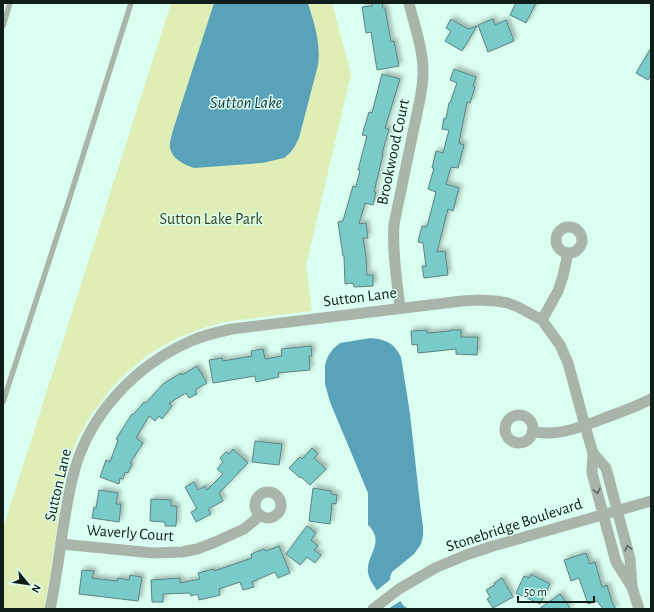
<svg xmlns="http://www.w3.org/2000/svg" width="654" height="612" font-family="'Alegreya Sans',sans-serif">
<defs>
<filter id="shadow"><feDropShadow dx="3" dy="-3" stdDeviation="2" flood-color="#0004"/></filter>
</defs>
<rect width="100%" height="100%" fill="#dafef0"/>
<polygon fill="#dfeeb6" points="171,3 332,3 351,74 306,266 312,311 224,322 200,329 175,339 149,354 126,373 108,392 92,414 77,439 67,470 61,499 50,578 44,609 3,609 3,528"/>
<g fill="#59a2b9">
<path d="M214 3H308C314 23 321 43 318 65L299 138 295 146 290 153 284 158 262 163 194 168C183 164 168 157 170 142 171 138 172 134 173 130Z"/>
<path d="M371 338C387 340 394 343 401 357L410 414 420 504 423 527V536L421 544 414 554 392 572 390 577 391 586 403 605 408 609H391C385 601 368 581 368 572 366 554 386 543 368 525V493L330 402 325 384V365L328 356 333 349 340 343Z"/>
</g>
<polygon fill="#dafef0" points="391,579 392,586 402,600 388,609 376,591"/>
<g fill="#79cbca" stroke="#5d8282" filter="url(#shadow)">
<polygon points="372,3 382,3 383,8 385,8 391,42 394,41 399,66 377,70 371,32 366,33 362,7 372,6"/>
<polygon points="516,3 536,3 526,23 510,15"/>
<polygon points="451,19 468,29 477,26 462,51 445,41 451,31 446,28"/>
<polygon points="493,19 495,25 506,20 514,41 488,52 478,25"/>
<polygon points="651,48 651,74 648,80 636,73"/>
<polygon points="454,69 476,77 473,86 475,87 470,103 467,102 459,143 464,145 458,168 451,167 446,184 459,188 453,211 448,209 437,252 445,251 448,275 424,278 422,266 426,266 423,243 418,242 422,226 427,227 436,192 428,189 434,168 432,168 436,151 443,153 449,130 442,129 444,118 446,119 449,103 450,103 457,83 450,80"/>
<polygon points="382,74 400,79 385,128 389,129 382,154 383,154 374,192 376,192 373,205 365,203 359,224 366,223 368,238 363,238 366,257 367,275 373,275 373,286 354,287 353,283 345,284 344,256 343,256 338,222 343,221 353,186 356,187 360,170 358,170 367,136 362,135 369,112 372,113"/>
<polygon points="427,330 427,333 450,331 450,330 461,330 461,337 478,337 477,355 456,354 456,349 418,353 417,344 412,345 411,331"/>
<polygon points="311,346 312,356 309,356 310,370 278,373 279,377 256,382 255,376 213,383 209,360 222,358 223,361 252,356 251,351 263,349 265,359 282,356 281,349"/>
<polygon points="197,366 207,383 195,390 197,394 189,398 186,393 169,403 172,406 162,419 159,416 155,421 149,416 136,438 143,443 130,463 132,464 128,473 125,472 123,479 120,478 119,484 100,477 106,460 110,462 118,440 116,439 132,414 133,415 144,402 146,403 163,384 181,373 182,375"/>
<polygon points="255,441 282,444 279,465 252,462"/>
<polygon points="312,448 318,454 314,458 326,469 310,485 301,477 300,478 289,468 300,457 302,459"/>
<polygon points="233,449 248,463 219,493 223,501 208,509 211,514 196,522 191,512 197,509 185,487 194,482 198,490 205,486 207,490 223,474 217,469 223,462 220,458 226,452 229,454"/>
<polygon points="313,488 331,491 331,494 337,495 336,504 332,503 330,524 309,521"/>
<polygon points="99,490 118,493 116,504 121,504 119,522 92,518 94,507 96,508"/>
<polygon points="151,499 171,500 171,506 177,506 176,526 165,526 165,522 150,521"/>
<polygon points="307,526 316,533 311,540 318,546 314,550 321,555 315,563 307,557 300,565 286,554"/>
<polygon points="279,546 290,573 278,578 275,572 252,582 254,587 243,590 240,582 219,589 220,595 199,600 198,594 191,596 190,593 163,594 163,602 152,602 151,580 180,578 180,583 200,579 198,573 214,569 214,571 252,558 251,554 264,549 266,551"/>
<polygon points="586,553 590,564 595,562 602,587 607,585 612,602 616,609 603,609 597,601 588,604 579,578 571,581 564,560"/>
<polygon points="82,570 94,571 92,578 117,581 118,578 129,580 130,575 142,577 138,601 79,594"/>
<polygon points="531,574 550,584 540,604 516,593 524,576 529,578"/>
<polygon points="502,578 513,597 493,608 487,599 490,597 486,590 495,585 494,583"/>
<polygon points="560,594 571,609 539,609"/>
</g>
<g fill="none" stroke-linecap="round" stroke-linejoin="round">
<g stroke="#aab5aa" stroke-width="5.5">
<polyline points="3,26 10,3"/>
<polyline points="3,402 69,200 131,3"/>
</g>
<g stroke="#aab5aa" stroke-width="11">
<circle cx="569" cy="240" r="13"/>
<path d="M400 308C397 280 392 252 394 224L420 99C422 89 423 80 423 71 423 48 414 25 409 3"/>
<polyline points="542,320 558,291 563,276 568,253"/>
<circle cx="519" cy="429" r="14"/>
<path d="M532 432C537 432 543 433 548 433 566 433 585 426 602 419 619 413 635 407 651 399"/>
<polyline points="593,453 592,473 616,562 632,587"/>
<circle cx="268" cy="505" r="13"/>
<polyline points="61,544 153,553 182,552 197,549 213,543 244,529 255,520 259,515"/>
<path d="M50 609C60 564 62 517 74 472 90 413 136 365 191 341 204 335 218 332 232 329L462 301 478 300 496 301 508 303 518 307 542 320 560 345 568 363 585 426 593 453 606 468 630 559 632 587 639 609"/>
<polyline points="373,609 399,589 435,568 466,555 493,546 651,501"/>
</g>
</g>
<defs><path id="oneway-chevron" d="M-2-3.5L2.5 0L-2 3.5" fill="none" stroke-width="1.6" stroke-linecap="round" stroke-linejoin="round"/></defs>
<g stroke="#5d6962">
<use href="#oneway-chevron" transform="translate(597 491) rotate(76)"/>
<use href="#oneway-chevron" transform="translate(628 548) rotate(-104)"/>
</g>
<g text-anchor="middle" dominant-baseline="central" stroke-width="3" stroke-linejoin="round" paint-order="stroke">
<g font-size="16" fill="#101d19" stroke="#dafef0">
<text transform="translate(393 152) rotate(-78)">Brookwood Court</text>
<text transform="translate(360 297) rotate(-7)">Sutton Lane</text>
<text transform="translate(58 485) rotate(-77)">Sutton Lane</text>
<text transform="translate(514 525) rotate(-18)">Stonebridge Boulevard</text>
<text transform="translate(130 533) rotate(4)">Waverly Court</text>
</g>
<g font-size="16" fill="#374115" stroke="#dafef0">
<text x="211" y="219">Sutton Lake Park</text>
</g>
<g font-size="17" font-style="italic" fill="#0f333d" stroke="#dafef0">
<text x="246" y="102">Sutton Lake</text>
</g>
</g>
<rect width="654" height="612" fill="none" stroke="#101d19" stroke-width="8"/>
<g transform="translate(28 584) rotate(119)" stroke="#dafef0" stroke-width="3" paint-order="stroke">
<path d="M0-3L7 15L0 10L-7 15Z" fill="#101d19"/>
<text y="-6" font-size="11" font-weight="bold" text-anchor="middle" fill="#101d19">N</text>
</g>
<path d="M518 596v6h76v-6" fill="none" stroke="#101d19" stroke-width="2"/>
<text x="524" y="596" font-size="12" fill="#101d19" stroke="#dafef0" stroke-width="3" paint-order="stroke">50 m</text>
</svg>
